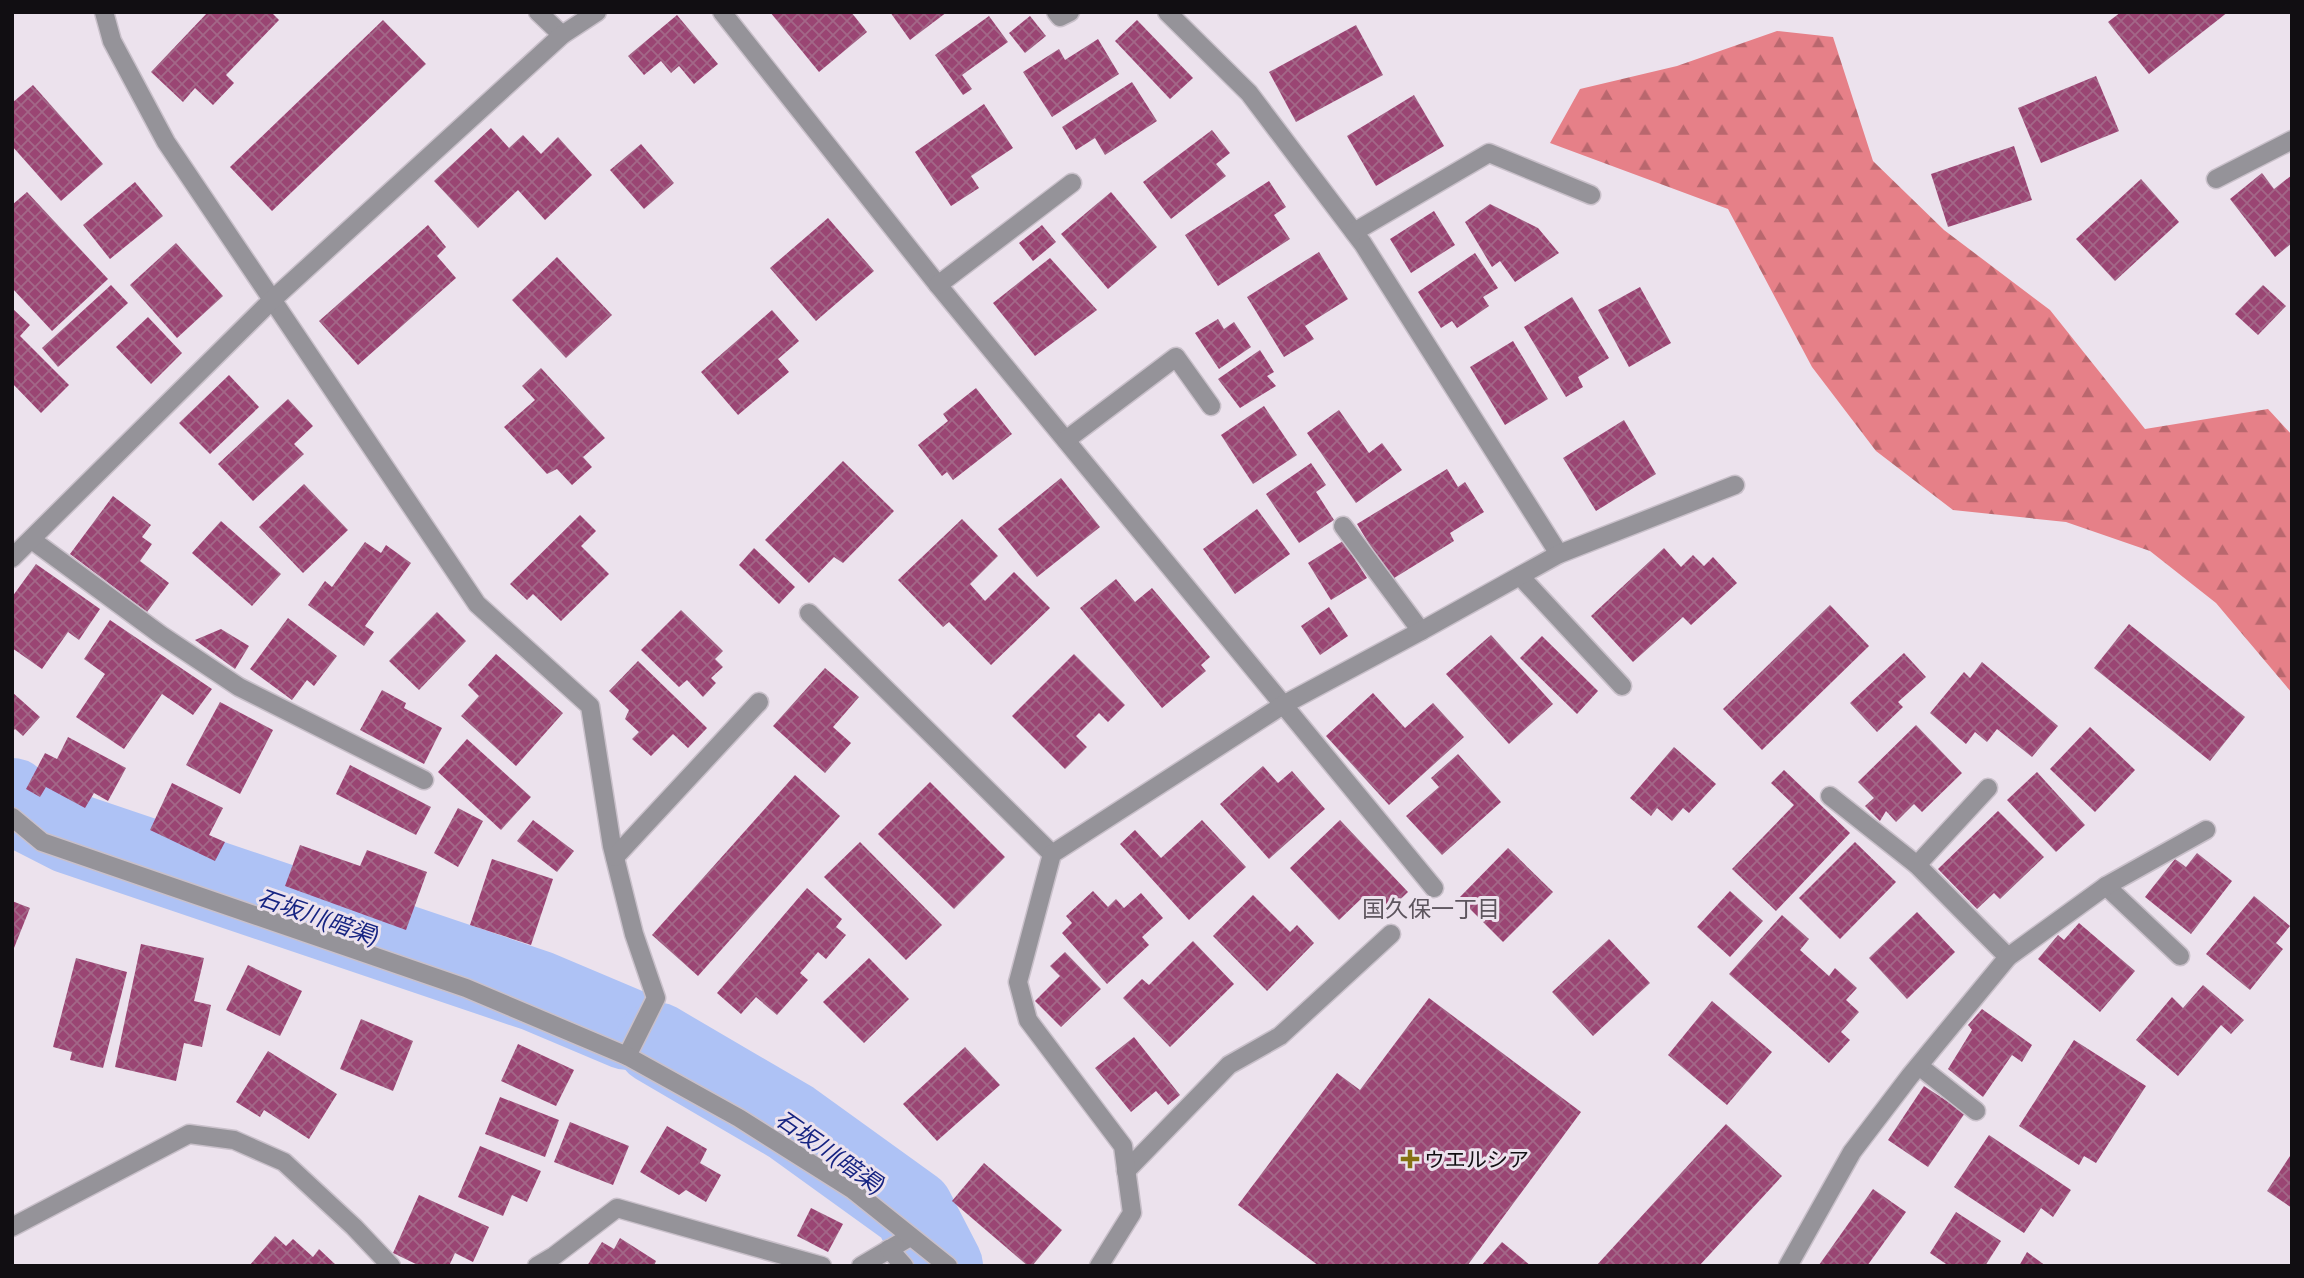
<svg xmlns="http://www.w3.org/2000/svg" width="2304" height="1278" font-family="'Asap Condensed','Noto Sans JP',sans-serif">
<defs>
<pattern id="forest-firs" width="22" height="20" patternUnits="userSpaceOnUse" patternTransform="scale(1.75)"><rect width="22" height="20" fill="#e68088"/><path d="M5 1l3.5 6h-7zM16 11l3.5 6h-7z" fill="#b9676e"/></pattern>
<pattern id="building-cross-hatch" width="8" height="8" patternUnits="userSpaceOnUse" patternTransform="scale(1.75)"><rect width="8" height="8" fill="#9a4573"/><path d="M0 0l8 8M0 8l8-8" fill="none" stroke="#a36788"/></pattern>
</defs>
<rect width="100%" height="100%" fill="#ece2ed"/>
<polygon fill="url(#forest-firs)" points="1777,31 1833,37 1873,161 1944,230 2050,310 2145,429 2268,409 2292,435 2292,693 2216,603 2150,551 2066,522 1953,510 1876,451 1812,367 1728,209 1550,143 1580,89 1677,66"/>
<g fill="none" stroke-linecap="round" stroke-linejoin="round">
<g stroke="#aec2f5" stroke-width="82">
<polyline points="12,799 17,806 70,833 537,991 627,1029"/>
<polyline points="656,1043 791,1122 913,1210 942,1266"/>
</g>
</g>
<g fill="url(#building-cross-hatch)">
<polygon points="208,12 271,12 279,20 226,75 234,83 213,105 195,88 183,102 151,72"/>
<polygon points="770,12 851,12 867,32 819,72"/>
<polygon points="890,12 947,12 910,40"/>
<polygon points="2121,12 2228,12 2149,74 2108,22"/>
<polygon points="677,15 718,64 694,84 679,66 671,73 661,61 644,75 628,56"/>
<polygon points="989,16 1008,42 962,75 972,89 963,95 935,55"/>
<polygon points="1030,16 1046,36 1025,53 1009,33"/>
<polygon points="383,20 426,64 272,211 230,167"/>
<polygon points="1137,20 1193,78 1170,99 1115,41"/>
<polygon points="1356,25 1383,75 1296,122 1269,72"/>
<polygon points="1098,39 1119,74 1052,117 1023,72 1059,49 1065,60"/>
<polygon points="2096,76 2119,131 2041,163 2018,108"/>
<polygon points="1132,82 1157,121 1105,155 1095,138 1076,150 1062,127"/>
<polygon points="33,85 103,164 61,201 12,146 12,103"/>
<polygon points="1414,95 1444,146 1376,186 1347,136"/>
<polygon points="984,104 1013,148 971,176 979,188 951,206 915,152"/>
<polygon points="491,128 509,148 523,135 541,154 558,137 592,175 545,220 518,190 478,228 434,181"/>
<polygon points="1212,130 1230,153 1216,164 1226,176 1171,219 1143,182"/>
<polygon points="641,144 674,183 644,209 610,170"/>
<polygon points="2014,146 2032,200 1948,227 1931,174"/>
<polygon points="2262,173 2274,189 2292,175 2292,243 2275,257 2230,199"/>
<polygon points="2141,179 2179,222 2115,281 2076,239"/>
<polygon points="1269,181 1286,207 1274,215 1290,239 1218,286 1185,235"/>
<polygon points="135,182 163,216 110,259 83,225"/>
<polygon points="27,192 108,279 52,331 12,288 12,205"/>
<polygon points="1111,192 1157,247 1108,289 1061,234"/>
<polygon points="1490,204 1538,228 1559,253 1515,282 1500,261 1492,267 1465,222"/>
<polygon points="1434,211 1455,245 1411,273 1390,239"/>
<polygon points="828,218 874,271 816,321 770,268"/>
<polygon points="428,225 446,247 437,256 456,278 358,365 319,321"/>
<polygon points="1042,225 1056,242 1033,261 1019,243"/>
<polygon points="176,243 223,296 177,338 130,285"/>
<polygon points="1319,252 1348,299 1305,326 1314,339 1284,357 1247,297"/>
<polygon points="1475,253 1498,288 1483,297 1489,306 1457,328 1452,321 1441,328 1418,292"/>
<polygon points="557,257 612,315 566,358 512,300"/>
<polygon points="1050,258 1097,310 1035,356 993,303"/>
<polygon points="111,285 128,303 58,367 42,348"/>
<polygon points="2263,285 2286,306 2258,335 2235,314"/>
<polygon points="1640,287 1671,343 1629,367 1598,310"/>
<polygon points="1572,297 1609,358 1578,377 1583,387 1566,397 1524,327"/>
<polygon points="12,308 30,325 20,336 69,385 41,413 12,383"/>
<polygon points="772,310 799,341 778,359 789,372 738,415 701,372"/>
<polygon points="148,317 182,353 151,384 116,347"/>
<polygon points="1218,319 1224,329 1234,322 1251,347 1219,369 1195,333"/>
<polygon points="1513,341 1548,399 1505,425 1470,367"/>
<polygon points="1260,350 1274,372 1267,376 1276,386 1240,408 1218,379"/>
<polygon points="541,368 605,438 583,457 592,467 572,485 557,469 547,474 504,427 535,400 522,386"/>
<polygon points="229,375 259,407 210,454 179,423"/>
<polygon points="976,388 1012,434 953,480 947,472 942,476 918,445 948,421 943,414"/>
<polygon points="288,399 313,426 294,444 304,454 253,501 218,464"/>
<polygon points="1264,406 1297,455 1253,484 1221,435"/>
<polygon points="1339,410 1369,453 1382,443 1402,470 1356,503 1307,433"/>
<polygon points="1624,420 1656,474 1596,511 1563,458"/>
<polygon points="843,461 894,511 843,563 834,557 809,583 765,540"/>
<polygon points="1311,463 1326,485 1316,492 1334,520 1299,543 1266,494"/>
<polygon points="1447,469 1458,487 1465,482 1484,512 1450,533 1454,541 1391,580 1357,524"/>
<polygon points="1061,478 1100,527 1037,577 998,529"/>
<polygon points="304,484 348,530 303,573 259,527"/>
<polygon points="113,496 151,525 142,537 152,544 140,561 169,583 147,612 70,554"/>
<polygon points="1257,509 1290,554 1235,594 1203,549"/>
<polygon points="580,515 596,531 581,546 609,574 561,621 533,594 527,600 510,584"/>
<polygon points="962,519 998,556 970,584 985,601 1014,572 1050,608 991,665 949,622 943,627 898,580"/>
<polygon points="221,521 281,574 252,606 192,553"/>
<polygon points="1343,541 1367,578 1331,600 1308,563"/>
<polygon points="365,542 381,553 386,545 411,563 365,626 374,632 364,646 308,605 325,581 332,587"/>
<polygon points="754,548 795,587 779,604 739,565"/>
<polygon points="1664,548 1681,567 1693,555 1704,566 1713,557 1737,583 1691,625 1683,617 1633,662 1591,616"/>
<polygon points="36,564 100,609 79,640 68,632 42,669 12,648 12,597"/>
<polygon points="1116,579 1135,602 1152,588 1210,657 1201,665 1206,671 1162,708 1080,608"/>
<polygon points="1830,605 1869,646 1762,750 1723,709"/>
<polygon points="1329,607 1348,636 1320,655 1301,626"/>
<polygon points="681,610 723,651 715,659 723,667 711,678 716,683 703,697 687,680 679,687 641,650"/>
<polygon points="437,612 466,641 419,690 389,661"/>
<polygon points="288,618 337,656 314,686 307,680 292,700 250,669"/>
<polygon points="110,620 212,689 193,715 162,694 124,749 76,717 105,674 84,659"/>
<polygon points="2129,624 2245,717 2210,761 2094,668"/>
<polygon points="221,629 249,646 235,669 195,640"/>
<polygon points="1491,635 1553,704 1509,744 1446,674"/>
<polygon points="1542,636 1598,691 1577,714 1520,658"/>
<polygon points="1904,653 1926,677 1898,702 1903,707 1877,732 1850,703"/>
<polygon points="496,654 563,713 516,766 461,716 479,696 468,685"/>
<polygon points="1074,654 1125,705 1108,722 1099,713 1076,736 1087,747 1065,769 1012,716"/>
<polygon points="638,661 707,728 688,748 673,734 651,756 632,739 639,732 625,719 629,710 609,691"/>
<polygon points="1982,662 2058,726 2032,757 1997,729 1987,742 1975,732 1966,744 1930,713 1964,672 1970,678"/>
<polygon points="825,668 859,697 833,727 851,743 825,773 773,726"/>
<polygon points="382,690 406,703 404,708 442,728 424,764 360,730"/>
<polygon points="12,692 40,717 23,736 15,729 12,732"/>
<polygon points="1373,693 1405,728 1433,703 1464,737 1389,805 1326,736"/>
<polygon points="220,702 273,730 240,794 186,765"/>
<polygon points="1916,725 1962,773 1922,812 1914,804 1896,822 1886,811 1880,821 1865,806 1874,798 1858,782"/>
<polygon points="2090,727 2135,770 2095,812 2050,769"/>
<polygon points="68,737 126,768 108,801 94,793 85,808 46,787 40,797 26,789 45,753 57,759"/>
<polygon points="467,739 531,797 501,830 438,772"/>
<polygon points="1674,747 1716,784 1689,813 1683,808 1672,821 1657,808 1651,816 1630,798"/>
<polygon points="1458,754 1501,802 1442,855 1406,816 1439,787 1431,778"/>
<polygon points="350,765 431,807 416,835 336,794"/>
<polygon points="1263,766 1278,783 1292,771 1325,809 1269,859 1220,804"/>
<polygon points="1784,770 1850,833 1776,911 1732,869 1794,805 1771,783"/>
<polygon points="2037,772 2085,825 2056,852 2007,800"/>
<polygon points="795,775 840,816 698,976 652,935"/>
<polygon points="930,782 1005,857 954,909 878,834"/>
<polygon points="172,783 223,808 209,835 225,842 215,861 150,830"/>
<polygon points="458,808 483,821 458,867 434,853"/>
<polygon points="1998,811 2044,857 2000,899 1994,893 1977,909 1938,869"/>
<polygon points="533,820 574,851 557,872 517,841"/>
<polygon points="1202,820 1246,867 1189,920 1120,844 1135,830 1161,858"/>
<polygon points="1340,820 1408,892 1382,917 1363,897 1339,920 1290,868"/>
<polygon points="860,842 942,925 906,960 824,877"/>
<polygon points="1855,842 1896,882 1840,939 1799,898"/>
<polygon points="300,845 360,866 367,850 427,872 406,930 285,886"/>
<polygon points="1508,848 1553,892 1503,942 1459,898"/>
<polygon points="2197,853 2232,881 2191,934 2145,897 2175,859 2186,867"/>
<polygon points="492,859 553,879 531,945 470,925"/>
<polygon points="807,888 842,919 836,927 846,935 826,959 818,952 800,973 808,980 777,1015 756,997 741,1014 717,993"/>
<polygon points="1093,891 1108,907 1116,899 1124,908 1141,893 1163,918 1142,937 1149,945 1107,984 1062,933 1072,923 1066,916"/>
<polygon points="1730,891 1763,921 1730,957 1697,927"/>
<polygon points="1253,895 1290,932 1297,925 1314,943 1267,991 1213,936"/>
<polygon points="2254,896 2290,926 2276,943 2283,949 2250,990 2206,954"/>
<polygon points="12,901 30,908 12,953"/>
<polygon points="1917,912 1955,952 1907,999 1869,958"/>
<polygon points="1782,915 1809,939 1800,950 1829,976 1835,968 1857,988 1846,1000 1859,1012 1841,1032 1850,1040 1829,1063 1729,974"/>
<polygon points="2079,923 2135,971 2100,1012 2038,959 2058,935 2064,940"/>
<polygon points="1609,939 1650,983 1593,1036 1552,992"/>
<polygon points="1193,941 1234,984 1170,1047 1123,998 1142,979 1149,985"/>
<polygon points="141,944 204,958 194,1001 211,1005 202,1047 184,1043 176,1081 115,1067"/>
<polygon points="1065,952 1101,989 1061,1027 1035,1001 1060,976 1050,966"/>
<polygon points="76,958 127,972 103,1068 70,1060 72,1052 53,1047"/>
<polygon points="869,958 909,999 864,1043 823,1002"/>
<polygon points="248,965 302,991 280,1036 226,1010"/>
<polygon points="2203,985 2244,1020 2231,1034 2221,1025 2178,1076 2136,1040 2172,997 2183,1008"/>
<polygon points="1429,998 1581,1112 1467,1266 1319,1266 1238,1205 1337,1073 1360,1090"/>
<polygon points="1712,1001 1772,1052 1727,1105 1668,1055"/>
<polygon points="1982,1009 2032,1045 2022,1062 2012,1055 1983,1097 1948,1069 1972,1030 1968,1025"/>
<polygon points="361,1019 413,1041 393,1091 340,1069"/>
<polygon points="1134,1037 1180,1095 1168,1105 1156,1091 1131,1112 1095,1068"/>
<polygon points="2074,1040 2146,1086 2096,1163 2084,1156 2079,1165 2019,1126"/>
<polygon points="518,1044 574,1070 556,1106 501,1081"/>
<polygon points="965,1047 1000,1085 937,1141 903,1104"/>
<polygon points="268,1051 337,1094 309,1139 264,1110 260,1117 236,1102"/>
<polygon points="1924,1086 1965,1113 1928,1167 1888,1140"/>
<polygon points="500,1097 559,1120 545,1157 485,1134"/>
<polygon points="570,1122 629,1146 613,1185 554,1162"/>
<polygon points="1726,1124 1782,1176 1699,1266 1596,1266"/>
<polygon points="667,1126 707,1149 700,1163 721,1175 706,1202 686,1190 679,1195 640,1172"/>
<polygon points="1989,1135 2071,1190 2053,1217 2041,1208 2024,1233 1954,1187"/>
<polygon points="480,1146 541,1171 527,1202 512,1195 503,1216 458,1197"/>
<polygon points="2292,1153 2292,1208 2267,1191"/>
<polygon points="984,1163 1062,1230 1032,1266 1028,1266 952,1201"/>
<polygon points="1873,1189 1906,1212 1867,1266 1821,1266 1819,1265"/>
<polygon points="419,1195 489,1227 473,1262 455,1253 449,1266 420,1266 393,1253"/>
<polygon points="811,1208 843,1224 828,1252 797,1236"/>
<polygon points="1956,1212 2001,1241 1985,1266 1949,1266 1930,1253"/>
<polygon points="275,1236 286,1246 293,1239 313,1257 319,1249 337,1266 249,1266"/>
<polygon points="620,1238 656,1261 654,1266 587,1266 602,1242 614,1249"/>
<polygon points="1502,1242 1531,1266 1481,1266"/>
<polygon points="2027,1252 2046,1266 2019,1266"/>
</g>
<g fill="none" stroke-linecap="round" stroke-linejoin="round">
<defs>
<g id="lane">
<polyline points="32,540 161,635 239,687 424,780"/>
<polyline points="12,1227 189,1134 234,1140 284,1162 354,1227 391,1266"/>
<polyline points="537,1266 554,1256 617,1208 822,1266"/>
<polyline points="861,1266 910,1237"/>
</g>
<g id="street">
<polyline points="104,12 112,41 166,142 477,604 590,706 612,846 634,934 656,998 627,1056"/>
<polyline points="538,12 562,35"/>
<polyline points="722,12 938,285 1434,888"/>
<polyline points="1056,12 1060,17 1070,12"/>
<polyline points="1167,12 1249,93 1363,244 1559,554"/>
<polyline points="2216,179 2292,140"/>
<polyline points="1354,232 1489,153 1591,195"/>
<polyline points="938,285 1072,183"/>
<polyline points="1066,440 1176,357 1211,406"/>
<polyline points="1343,526 1421,631"/>
<polyline points="12,558 272,300 562,35 597,12"/>
<polyline points="1520,576 1622,686"/>
<polyline points="809,613 1052,854"/>
<polyline points="1830,796 1917,865 2008,957"/>
<polyline points="12,817 42,842 466,988 627,1056 739,1118 853,1190 948,1266"/>
<polyline points="615,857 759,702"/>
<polyline points="1917,865 1988,788"/>
<polyline points="2106,886 2180,956"/>
<polyline points="1919,1066 1976,1111"/>
<polyline points="1126,1171 1229,1065 1280,1036 1391,934"/>
<polyline points="889,1249 904,1266"/>
<polyline points="1099,1266 1132,1213 1123,1146 1028,1020 1018,982 1052,854 1283,705 1421,631 1559,554 1735,485"/>
<polyline points="1788,1266 1852,1152 1910,1076 2008,957 2106,886 2206,830"/>
</g>
</defs>
<use href="#lane" stroke="#c9c0ca" stroke-width="21"/>
<use href="#street" stroke="#c9c0ca" stroke-width="21"/>
<use href="#lane" stroke="#959399" stroke-width="18"/>
<use href="#street" stroke="#959399" stroke-width="18"/>
</g>
<path fill="#857112" stroke="#ece2ed" stroke-width="2.5" d="M1406.5 1148.5h7v7h7v7h-7v7h-7v-7h-7v-7h7z"/>
<g text-anchor="middle" dominant-baseline="central" stroke-width="6" stroke-linejoin="round" paint-order="stroke">
<g font-size="21" fill="#110e12" stroke="#ece2ed" text-anchor="start">
<text x="1424" y="1159">ウエルシア</text>
</g>
<g font-size="23" fill="#5d555e" stroke="#ece2ed">
<text x="1431" y="909">国久保一丁目</text>
</g>
<g font-size="23" font-style="italic" fill="#162482" stroke="#ece2ed">
<text transform="translate(318 917) rotate(19)">石坂川(暗渠)</text>
<text transform="translate(830 1152) rotate(35)">石坂川(暗渠)</text>
</g>
</g>
<rect width="2304" height="1278" fill="none" stroke="#110e12" stroke-width="28"/>
</svg>
